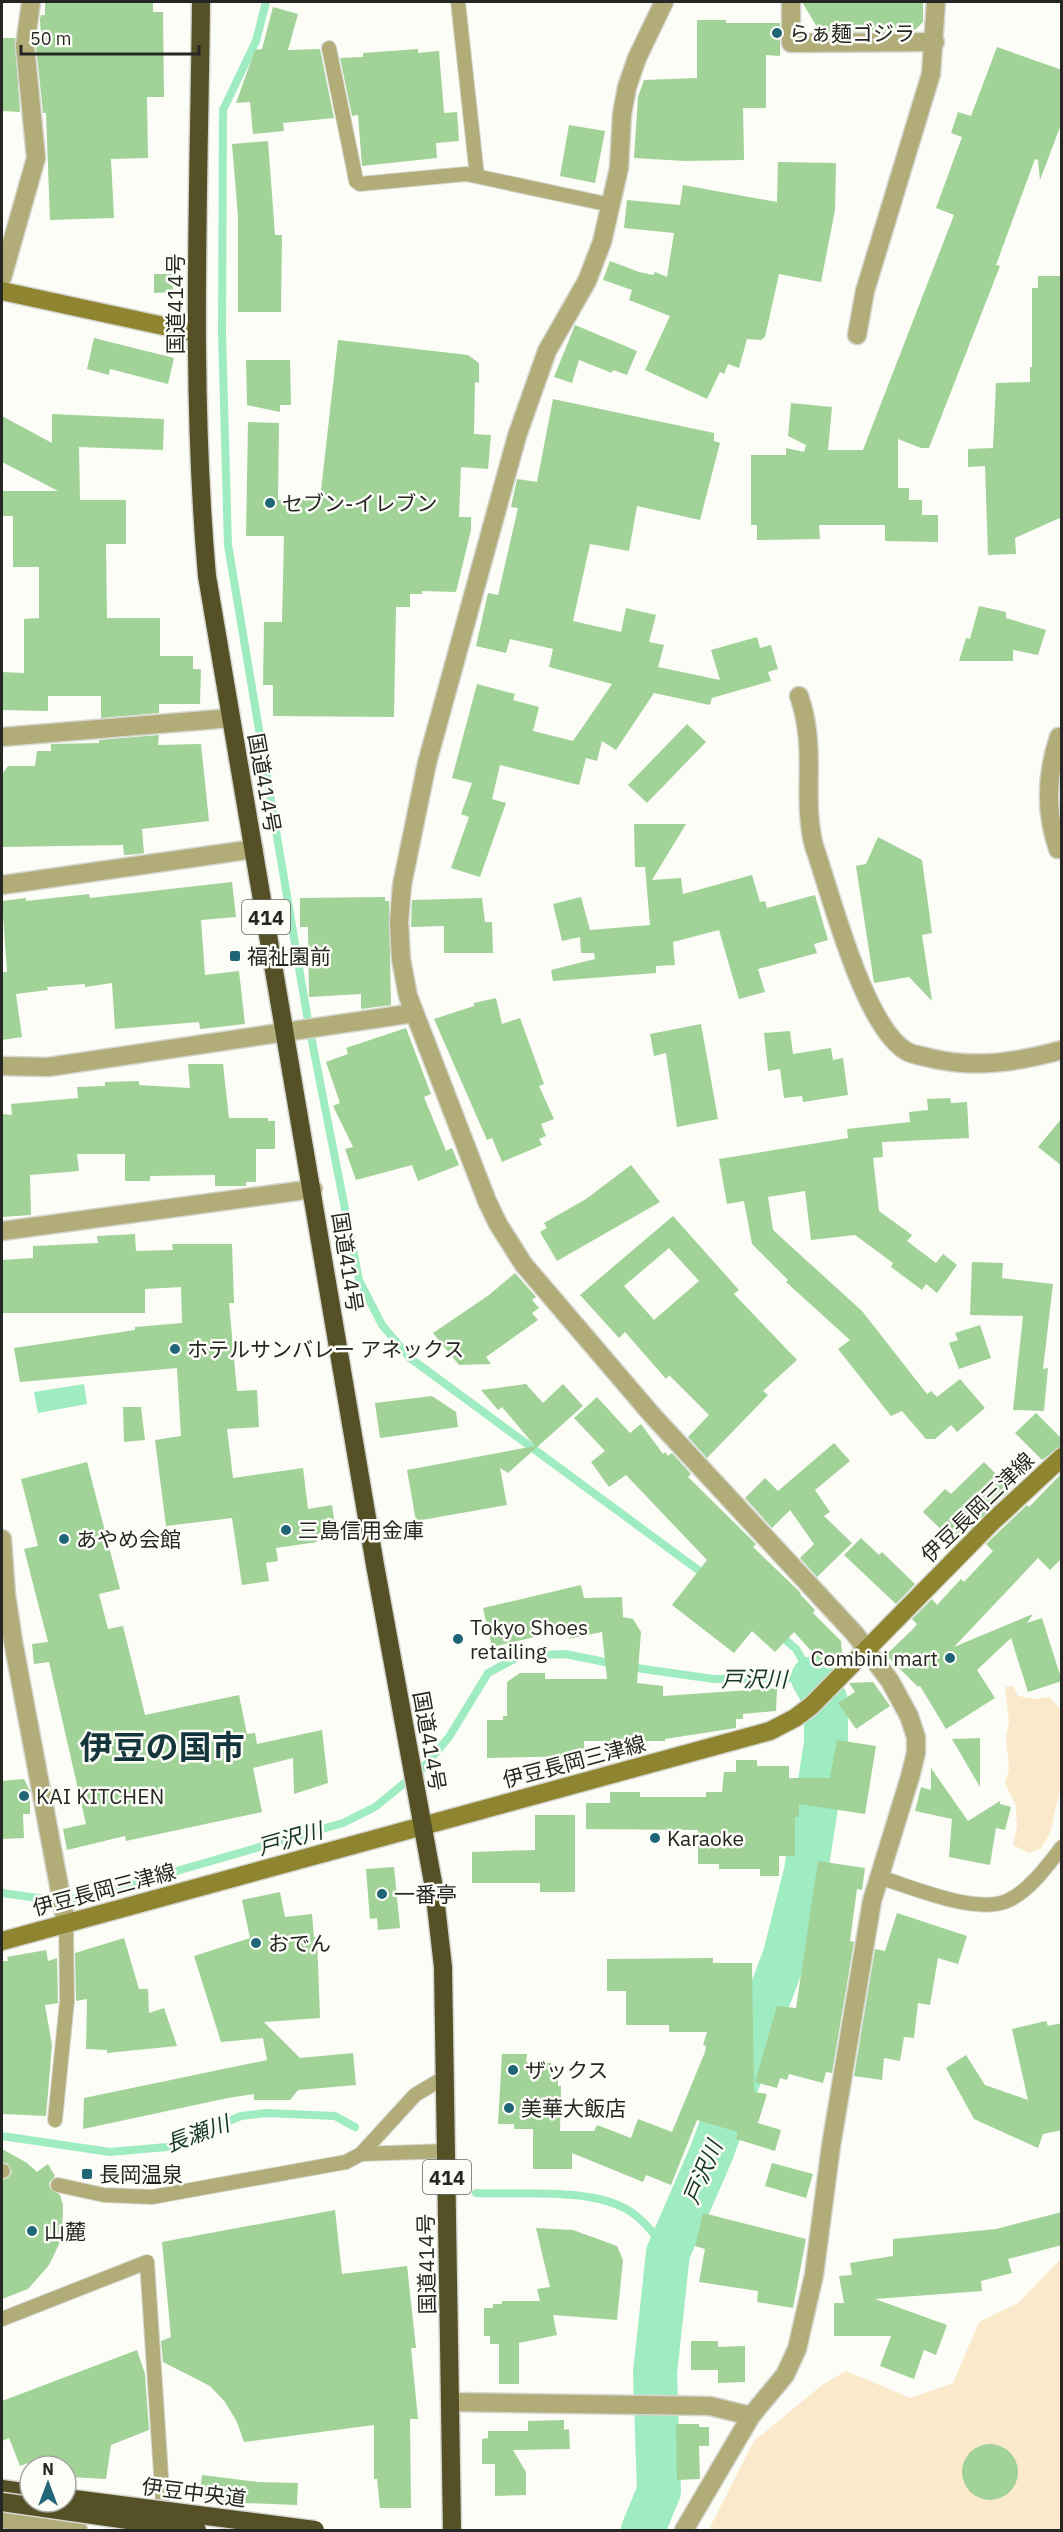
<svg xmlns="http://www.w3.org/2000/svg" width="1063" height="2532" font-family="'IBM Plex Sans','Noto Sans JP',sans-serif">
<rect width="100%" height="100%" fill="#fbfdf6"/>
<g fill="#faeacb">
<polygon points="1013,1686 1018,1696 1035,1699 1050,1697 1060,1709 1061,1785 1050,1833 1041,1848 1029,1853 1013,1845 1017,1827 1016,1806 1005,1783 1009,1769 1006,1737 1009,1722 1005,1687"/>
<polygon points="1061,2259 1061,2530 711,2530 710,2527 754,2441 822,2385 846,2371 910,2398 953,2383 979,2322 1018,2303"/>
</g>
<polygon fill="#9febc2" points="84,1384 87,1404 38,1413 34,1392"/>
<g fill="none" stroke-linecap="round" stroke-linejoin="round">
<g stroke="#9febc2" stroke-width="8">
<polyline points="266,2 256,41 223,110 222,333 228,545 308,1021 359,1280 382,1325 410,1358 705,1575"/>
<polyline points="780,1635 796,1649 813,1678"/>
<polyline points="629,1667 714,1679 813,1678"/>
<polyline points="2,1893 52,1900 83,1898 343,1823 375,1807 423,1768 449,1737 488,1673 520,1656 565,1654 615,1664"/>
<polyline points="2,2136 110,2152 167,2147 241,2116 266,2113 335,2116 355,2127"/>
<path d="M476 2193C520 2195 594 2187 631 2212 647 2223 657 2238 668 2253"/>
</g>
<polyline stroke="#9febc2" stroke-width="44" points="643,2530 659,2491 655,2373 668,2253 711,2154 785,1955 806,1871 826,1743 826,1701 813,1678"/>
</g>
<g fill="#a1d298" fill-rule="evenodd">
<polygon points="45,2 153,2 153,12 163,12 164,97 147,97 148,158 111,159 114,218 50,220 46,113 43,113 36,46 37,38 41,38 40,19 41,15 45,15"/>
<polygon points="802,2 923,2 923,22 914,31 820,32"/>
<polygon points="273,7 298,14 288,50 320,49 334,118 283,123 284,131 253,134 250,102 236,103 255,50 262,49"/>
<polygon points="697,20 726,20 726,23 780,23 780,56 766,55 766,108 743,108 744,160 685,161 634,158 638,97 644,80 697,78"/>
<polygon points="2,38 15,38 20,112 2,111"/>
<polygon points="997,47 1062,70 1062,122 1040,180 1038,160 1035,159 996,265 1000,266 929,448 921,448 898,439 898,488 909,488 909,500 922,500 922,515 938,515 938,542 885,541 885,525 819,525 820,539 757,540 757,525 751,525 751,455 786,455 786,448 804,452 806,445 788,436 791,403 832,407 828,450 863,450 954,215 936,208 962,137 951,133 958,112 971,116"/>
<polygon points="418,49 418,53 439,51 444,113 457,112 459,141 436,143 437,158 362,166 358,115 352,116 340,58 363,57 363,53"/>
<polygon points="569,125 605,131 595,183 560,176"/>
<polygon points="268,141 275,235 282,235 281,312 238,312 238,217 232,144"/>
<polygon points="778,162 836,163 835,210 821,282 779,274 765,337 761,340 747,339 739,368 728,364 724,374 720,372 707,399 645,370 670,316 629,300 632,290 603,280 610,261 639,272 653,275 655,272 667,277 674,233 624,228 627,200 680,205 683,185 777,202"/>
<polygon points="154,274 173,274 173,292 154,293"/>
<polygon points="1038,276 1062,276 1062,517 1015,538 1016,554 988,555 985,466 968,467 968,449 993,448 996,383 1030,382 1030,367 1032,367 1032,288 1038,288"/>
<polygon points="575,325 637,351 627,375 613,370 612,373 579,360 572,383 554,377"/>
<polygon points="94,338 174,358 168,384 110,369 109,375 87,369"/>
<polygon points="338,340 468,355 479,363 479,383 475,382 474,434 491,435 488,469 461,467 459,517 471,517 471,530 456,592 422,591 422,594 410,594 410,607 396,607 394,717 273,716 273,685 263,685 264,622 282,622 284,536 246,536 248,422 279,423 278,500 320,499"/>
<polygon points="246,360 290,360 291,405 280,405 280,412 247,405"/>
<polygon points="553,399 714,433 714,441 720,443 700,520 637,506 629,551 590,544 573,621 621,632 626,608 656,615 649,642 664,645 658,667 720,680 711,650 757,637 760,648 771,645 778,669 768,672 771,681 712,698 710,705 654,693 616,750 602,741 597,761 586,758 579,785 500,765 492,799 506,803 480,877 451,868 469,817 461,814 472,783 452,778 477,684 515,694 513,700 539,707 533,731 573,741 612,684 549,667 553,649 510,639 506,653 476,646 488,593 498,595 518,508 511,507 517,479 537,482"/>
<polygon points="52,414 164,419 163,450 79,447 80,500 126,500 126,544 106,544 107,618 160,618 160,656 193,656 193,669 201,669 200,704 159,704 159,713 101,718 101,696 48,696 48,711 2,710 2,672 24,673 24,619 39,618 39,567 13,567 13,516 2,516 2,491 58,491 2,462 2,416 52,443"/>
<polygon points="979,606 1006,612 1006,618 1046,630 1038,655 1013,650 1013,661 959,661 966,638 970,639"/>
<polygon points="687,724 706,742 647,803 628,785"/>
<polygon points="159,735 158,745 201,744 209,821 142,829 144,853 139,854 124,855 123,845 2,847 2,774 8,766 35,766 37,751 51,751 51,744 99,743 99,740"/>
<polygon points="634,824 686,824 652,880 681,878 683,894 752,875 760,902 765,901 767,908 815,895 828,940 814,944 817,953 758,969 765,992 739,999 719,930 673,942 675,965 656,966 656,973 553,981 551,970 595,959 594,953 581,953 580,937 562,941 553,904 581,897 590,930 650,925 645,867 635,867"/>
<polygon points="878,837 922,860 932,933 922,935 932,1001 909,977 874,983 856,866 866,864"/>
<polygon points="232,882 236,917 201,920 205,975 239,971 245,1024 200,1029 199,1022 115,1029 112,983 85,987 85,984 47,987 48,990 16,994 22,1037 2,1040 2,972 7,972 2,901 26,898 26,901 89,894 90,898"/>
<polygon points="385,897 385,901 389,901 391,1005 361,1009 361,994 309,997 308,927 300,927 300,898"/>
<polygon points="482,898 485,922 492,922 493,953 444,953 444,926 411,927 412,900"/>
<polygon points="496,998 502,1024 520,1018 544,1084 539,1086 554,1119 541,1124 546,1136 539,1139 542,1145 502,1162 492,1138 487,1140 434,1019 474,1006 474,1003"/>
<polygon points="701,1024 718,1119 677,1127 666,1053 654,1056 650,1034"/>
<polygon points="406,1028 431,1094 424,1097 446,1151 452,1148 459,1165 418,1181 412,1165 356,1180 345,1149 353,1147 333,1106 340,1103 326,1062 348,1054 346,1048"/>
<polygon points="790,1031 793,1054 831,1048 833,1060 843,1058 848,1095 803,1102 802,1096 784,1098 780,1069 768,1071 764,1033"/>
<polygon points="188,1064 223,1064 229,1118 268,1118 268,1121 275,1121 275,1149 256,1149 256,1182 246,1182 246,1186 215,1186 215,1175 150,1176 150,1181 125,1181 125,1154 77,1154 79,1171 30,1175 31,1215 2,1217 2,1114 12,1115 11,1104 78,1098 77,1087 105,1086 105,1082 139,1081 139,1085 190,1088"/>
<polygon points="950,1098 951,1103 967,1102 969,1138 882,1142 883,1157 873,1158 879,1211 912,1235 907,1241 936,1263 943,1254 957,1265 937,1293 926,1284 922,1290 891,1267 893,1263 855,1235 811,1240 805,1191 768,1197 773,1230 862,1311 927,1394 931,1391 937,1397 960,1379 985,1408 957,1432 951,1425 935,1439 926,1439 902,1411 891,1416 838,1349 850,1340 786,1282 788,1280 752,1244 744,1201 727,1204 719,1159 848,1138 847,1129 910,1122 909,1112 928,1110 927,1099"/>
<polygon points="1062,1118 1062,1166 1038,1147"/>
<polygon points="631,1165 660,1202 557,1261 540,1232 547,1228 544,1223 586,1199"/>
<path d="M673 1216 739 1290 734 1294 797 1360 763 1391 768 1395 707 1458 688 1437 709 1415 669 1375 666 1379 625 1332 619 1338 580 1295ZM669 1248 699 1281 654 1320 624 1286Z"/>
<polygon points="135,1234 136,1251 173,1250 172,1244 232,1244 234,1303 229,1303 237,1391 257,1390 259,1427 227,1429 233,1478 303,1468 308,1509 332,1505 336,1532 316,1535 317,1542 276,1548 278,1561 266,1563 269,1581 242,1585 232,1518 166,1526 155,1440 181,1436 177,1368 20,1382 14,1348 135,1330 135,1327 182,1323 181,1287 145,1289 145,1313 2,1313 2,1260 33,1258 33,1246 98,1243 97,1236"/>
<polygon points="972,1262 1003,1263 1002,1278 1053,1284 1043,1369 1048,1368 1044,1411 1013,1410 1023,1316 970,1315"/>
<polygon points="515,1273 536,1297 532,1300 539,1308 532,1313 538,1320 486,1357 491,1364 459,1365 433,1333 489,1295"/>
<polygon points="980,1325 991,1358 959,1369 949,1343 958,1340 955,1333"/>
<polygon points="526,1384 543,1403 563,1384 583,1406 508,1473 500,1468 507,1505 416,1521 407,1470 535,1446 502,1407 498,1410 481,1390"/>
<polygon points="432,1396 456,1412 458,1427 380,1438 375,1403"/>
<polygon points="597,1397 630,1433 641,1424 663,1454 665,1452 668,1456 672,1453 691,1474 688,1477 756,1544 753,1547 801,1593 800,1594 815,1610 813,1613 841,1641 842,1653 825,1666 794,1632 775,1652 752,1631 734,1653 672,1605 707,1560 626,1475 609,1487 591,1462 605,1451 574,1418"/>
<polygon points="123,1407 141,1407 145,1440 124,1442"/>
<polygon points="1036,1413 1062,1439 1062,1446 1042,1460 1015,1433"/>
<polygon points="834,1443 850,1461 815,1490 830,1512 824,1516 852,1543 817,1577 800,1558 814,1544 790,1510 772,1528 745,1498 765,1478 778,1491"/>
<polygon points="87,1462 120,1589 99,1594 108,1629 123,1626 145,1715 239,1695 247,1734 255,1733 257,1744 322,1730 328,1783 294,1794 293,1758 253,1768 262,1812 126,1841 125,1836 67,1850 63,1829 86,1824 49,1662 34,1664 32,1644 48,1642 24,1549 38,1546 21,1479"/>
<polygon points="984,1462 1011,1489 970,1529 967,1526 952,1540 923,1512 945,1489 951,1494"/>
<polygon points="1062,1473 1062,1558 1050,1570 1038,1558 954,1647 1033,1614 1027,1623 1042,1618 1062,1681 1028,1692 1011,1638 977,1670 995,1698 946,1729 920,1686 918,1687 886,1655 914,1628 917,1624 912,1619 932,1599 937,1605 961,1579 964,1582 993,1551 986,1544 1027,1505 1029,1507"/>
<polygon points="861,1538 879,1555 882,1552 915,1584 896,1604 844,1555"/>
<polygon points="581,1585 584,1598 622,1597 623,1617 633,1619 641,1632 637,1683 663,1686 663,1696 777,1688 776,1711 743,1714 743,1719 736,1719 736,1728 665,1739 665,1741 584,1741 584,1756 487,1758 487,1720 503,1720 503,1716 507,1716 507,1682 520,1673 545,1673 545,1679 607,1679 602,1632 568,1639 590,1624 492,1647 483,1608"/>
<polygon points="873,1682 890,1706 856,1729 838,1703 855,1692 849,1683"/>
<polygon points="980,1738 980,1787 952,1739"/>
<polygon points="837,1740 876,1746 865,1814 799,1804 799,1817 795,1817 795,1856 779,1856 779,1876 760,1876 760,1869 719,1869 719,1864 698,1864 698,1830 586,1829 586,1803 610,1803 610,1792 640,1792 640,1797 706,1797 706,1792 722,1792 724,1772 736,1772 736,1760 757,1760 757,1766 789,1766 789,1778 830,1778"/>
<polygon points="931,1768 968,1821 1000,1801 1000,1804 1011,1807 1005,1830 996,1828 990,1865 949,1857 952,1819 915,1811 921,1787 931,1790"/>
<polygon points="24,1779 30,1791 30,1814 23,1814 24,1838 2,1839 2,1781"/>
<polygon points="535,1815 575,1815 575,1892 540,1892 540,1883 472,1883 472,1852 535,1850"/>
<polygon points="818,1861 865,1868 862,1890 857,1889 850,1941 854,1942 832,2073 826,2072 823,2083 789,2074 787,2080 780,2078 777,2088 755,2082 777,2006 796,2008"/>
<polygon points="394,1867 400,1928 378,1930 377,1918 370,1919 366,1869"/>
<polygon points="280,1892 285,1917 312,1914 314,1937 317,1937 320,2018 264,2022 300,2058 353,2053 356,2085 298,2090 290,2100 254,2100 254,2094 228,2098 83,2129 84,2098 267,2060 263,2038 221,2042 194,1956 250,1938 242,1900"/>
<polygon points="897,1913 967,1936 958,1964 938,1958 930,2005 918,2003 914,2038 904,2037 900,2061 884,2058 882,2080 854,2076 875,1949 885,1951"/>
<polygon points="124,1938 139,1989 148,1989 149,2013 164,2008 177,2046 107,2053 107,2050 86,2049 87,1999 76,2001 75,1953"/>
<polygon points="46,1950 48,1961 57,1958 58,2001 58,2003 45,2005 52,2045 46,2116 2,2114 2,1961 8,1961 7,1957"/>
<polygon points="713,1958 713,1963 752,1963 754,2092 767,2094 758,2123 781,2130 775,2151 736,2139 738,2132 697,2120 671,2185 646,2175 643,2182 572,2153 572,2169 533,2169 533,2129 514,2129 514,2124 498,2124 502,2054 527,2054 526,2062 551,2063 551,2079 558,2079 558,2086 561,2086 560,2131 594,2131 597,2125 631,2138 638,2119 672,2132 705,2052 706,2046 703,2045 707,2032 669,2032 669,2025 626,2025 626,1991 607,1991 607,1959"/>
<polygon points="1046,2021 1048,2026 1062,2023 1062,2130 1043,2134 1038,2148 974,2119 946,2068 966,2055 985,2085 1028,2100 1012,2029"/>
<polygon points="2,2149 27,2163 37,2172 48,2164 55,2176 49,2183 50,2188 60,2195 63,2205 62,2238 49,2265 28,2289 2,2299 2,2180 8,2178 12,2172 8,2164 2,2162"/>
<polygon points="772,2163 813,2174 806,2198 765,2186"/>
<polygon points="335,2210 342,2274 407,2266 416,2348 411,2348 418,2419 410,2419 411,2508 380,2508 377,2479 374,2479 374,2425 244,2442 237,2422 225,2402 210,2386 163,2362 161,2341 171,2337 162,2242"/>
<polygon points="1062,2212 1062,2245 1008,2259 1012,2273 981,2281 982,2291 875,2299 947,2325 936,2355 924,2350 914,2379 880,2366 891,2336 834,2336 834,2303 844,2303 839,2276 852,2275 850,2263 893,2256 893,2239 996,2229"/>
<polygon points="703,2213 806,2239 793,2308 757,2302 758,2291 699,2282 705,2249 695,2246"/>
<polygon points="536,2228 573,2230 617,2246 623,2260 617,2320 553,2315 557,2335 519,2343 519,2384 499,2384 499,2344 490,2344 490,2336 484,2336 484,2308 493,2308 493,2304 502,2304 502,2301 540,2301 537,2289 550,2287"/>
<polygon points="691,2341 718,2341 718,2347 745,2346 745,2382 718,2383 718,2370 691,2370"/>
<polygon points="137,2350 145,2374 149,2430 111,2445 106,2479 69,2477 68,2466 47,2466 42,2458 20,2466 9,2438 2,2441 2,2401"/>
<polygon points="564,2420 564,2430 569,2429 570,2449 513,2450 526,2472 526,2495 495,2496 495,2464 482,2464 482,2439 488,2438 488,2431 528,2431 528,2421"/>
<polygon points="676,2424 699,2424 699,2427 709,2427 709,2446 699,2446 700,2479 677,2480"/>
<circle cx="990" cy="2472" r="28"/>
<polygon points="202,2475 257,2482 298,2483 297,2505 246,2503 199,2498"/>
</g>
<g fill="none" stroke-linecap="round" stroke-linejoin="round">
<defs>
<g id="lane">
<polyline points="458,2 477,176"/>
<polyline points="329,48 354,170 356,181 360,184 466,174 611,205"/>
<path d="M879 1877C912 1887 978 1916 1009 1900 1031 1889 1047 1866 1062 1847"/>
<polyline points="445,2077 415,2095 361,2154 447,2151"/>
<polyline points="55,2120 67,2001 66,1923"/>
<polyline points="2,2171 3,2171"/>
<polyline points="58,2185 104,2195 152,2197 346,2162 361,2154"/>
<polyline points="2,2319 147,2262 164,2520"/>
</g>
<g id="street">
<polyline points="664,2 637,58 627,87 622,114 619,168 602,242 587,281 547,351 517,436 427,763 402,885 399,922 401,959 408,996 487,1201 498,1224 524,1265 653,1416 855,1634 890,1681 909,1716 916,1737 916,1753 910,1777 872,1901 831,2146 814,2275 797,2349 785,2375 751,2416 684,2530"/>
<polyline points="791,2 791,43 935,42"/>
<polyline points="2,278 36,158 25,46 31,2"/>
<polyline points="857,335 865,291 931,74 936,2"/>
<path d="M799 696C818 750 801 795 814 846 831 894 864 1029 908 1052 914 1055 923 1056 930 1058 975 1069 1018 1062 1062 1050"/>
<polyline points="2,737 231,718"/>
<path d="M1062 737H1059C1046 775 1045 811 1058 849H1062"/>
<polyline points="2,885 254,849"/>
<polyline points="2,1066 48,1067 414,1013"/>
<polyline points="2,1231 313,1189"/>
<polyline points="2,1539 6,1594 13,1641 66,1923"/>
<polyline points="451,2402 710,2406 751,2416"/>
<polyline points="2,2519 78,2530"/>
</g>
<g id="secondary">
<polyline points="2,291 196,333"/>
<polyline points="2,1941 770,1731 795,1718 811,1706 992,1522 1062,1457"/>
</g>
<g id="highway">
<path d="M201 2C199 193 190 385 207 576L375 1565 434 1888 443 1967 452 2530"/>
<polyline points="2,2489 30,2493"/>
</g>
</defs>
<use href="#lane" stroke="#d5d6d0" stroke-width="16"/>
<use href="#street" stroke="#d5d6d0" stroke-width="21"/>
<use href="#secondary" stroke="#d5d6d0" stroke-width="21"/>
<use href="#highway" stroke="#d5d6d0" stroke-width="21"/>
<use href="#lane" stroke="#b2ac79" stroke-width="14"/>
<use href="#street" stroke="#b2ac79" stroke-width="18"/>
<use href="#secondary" stroke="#8f8430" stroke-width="18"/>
<use href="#highway" stroke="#565026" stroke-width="18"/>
<defs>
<g id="highway-bridge">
<polyline points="66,2498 315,2530"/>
<polyline points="2,2502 197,2530"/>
</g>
</defs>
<use href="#highway-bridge" stroke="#d5d6d0" stroke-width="21" stroke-linecap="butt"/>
<use href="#highway-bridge" stroke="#565026" stroke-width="18"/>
</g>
<g fill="#206576" stroke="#fbfdf6" stroke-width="2">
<circle cx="777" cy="33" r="6"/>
<circle cx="270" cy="503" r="6"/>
<rect x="229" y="950" width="12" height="12" rx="3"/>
<circle cx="175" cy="1349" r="6"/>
<circle cx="286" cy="1530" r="6"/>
<circle cx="64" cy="1539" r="6"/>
<circle cx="458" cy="1639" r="6"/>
<circle cx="950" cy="1658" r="6"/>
<circle cx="24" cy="1796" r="6"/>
<circle cx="655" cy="1838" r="6"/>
<circle cx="382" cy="1894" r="6"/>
<circle cx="256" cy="1943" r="6"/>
<circle cx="513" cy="2070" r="6"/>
<circle cx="509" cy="2108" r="6"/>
<rect x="81" y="2168" width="12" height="12" rx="3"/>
<circle cx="32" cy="2231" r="6"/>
</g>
<g text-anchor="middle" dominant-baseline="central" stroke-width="5" stroke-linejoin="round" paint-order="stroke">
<g fill="#fbfdf6" stroke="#666763" stroke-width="1.5">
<rect x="242" y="900" width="48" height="34" rx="4.5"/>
<rect x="423" y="2160" width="48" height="34" rx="4.5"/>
</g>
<g font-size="20" font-weight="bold" fill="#262724">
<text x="266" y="917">414</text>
<text x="447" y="2177">414</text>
</g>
<g font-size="21" fill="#262724" stroke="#fbfdf6" text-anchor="start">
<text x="789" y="33">らぁ麺ゴジラ</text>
<text x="282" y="503">セブン-イレブン</text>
<text x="247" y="956">福祉園前</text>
<text x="187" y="1349">ホテルサンバレー アネックス</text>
<text x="298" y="1530">三島信用金庫</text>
<text x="76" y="1539">あやめ会館</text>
<text x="470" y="1627">Tokyo Shoes<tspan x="470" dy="24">retailing</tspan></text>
<text x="938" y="1658" text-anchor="end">Combini mart</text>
<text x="36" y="1796">KAI KITCHEN</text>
<text x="667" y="1838">Karaoke</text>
<text x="394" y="1894">一番亭</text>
<text x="268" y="1943">おでん</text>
<text x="525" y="2070">ザックス</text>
<text x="521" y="2108">美華大飯店</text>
<text x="99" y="2174">長岡温泉</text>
<text x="44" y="2231">山麓</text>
</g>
<g font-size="21" fill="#262724" stroke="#fbfdf6">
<text transform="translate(175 304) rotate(-90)">国道414号</text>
<text transform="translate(265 783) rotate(80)">国道414号</text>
<text transform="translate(348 1262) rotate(81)">国道414号</text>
<text transform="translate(977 1507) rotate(-44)">伊豆長岡三津線</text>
<text transform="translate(430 1741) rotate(80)">国道414号</text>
<text transform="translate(574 1761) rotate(-15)">伊豆長岡三津線</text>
<text transform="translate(104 1889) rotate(-15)">伊豆長岡三津線</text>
<text transform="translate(426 2264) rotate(-91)">国道414号</text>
<text transform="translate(194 2492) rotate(7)">伊豆中央道</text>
</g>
<g font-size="22" font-style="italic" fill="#163727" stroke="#fbfdf6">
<text x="754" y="1678">戸沢川</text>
<text transform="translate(290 1838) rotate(-16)">戸沢川</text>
<text transform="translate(197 2133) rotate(-20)">長瀬川</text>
<text transform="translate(702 2172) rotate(-67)">戸沢川</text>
</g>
<g font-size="33" font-weight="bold" fill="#15353d" stroke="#fbfdf6">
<text x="162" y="1746">伊豆の国市</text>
</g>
</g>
<rect width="1063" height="2532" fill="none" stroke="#262724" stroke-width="6"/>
<g transform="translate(48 2484)"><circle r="28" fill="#fbfdf6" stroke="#a6a7a2" stroke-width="1.5"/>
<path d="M0-4.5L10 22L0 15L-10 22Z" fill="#206576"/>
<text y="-9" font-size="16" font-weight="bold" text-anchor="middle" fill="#262724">N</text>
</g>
<path d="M21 45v9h178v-9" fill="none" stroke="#262724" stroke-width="3"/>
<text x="30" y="45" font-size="18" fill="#262724" stroke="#fbfdf6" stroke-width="4.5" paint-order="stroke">50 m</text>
</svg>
